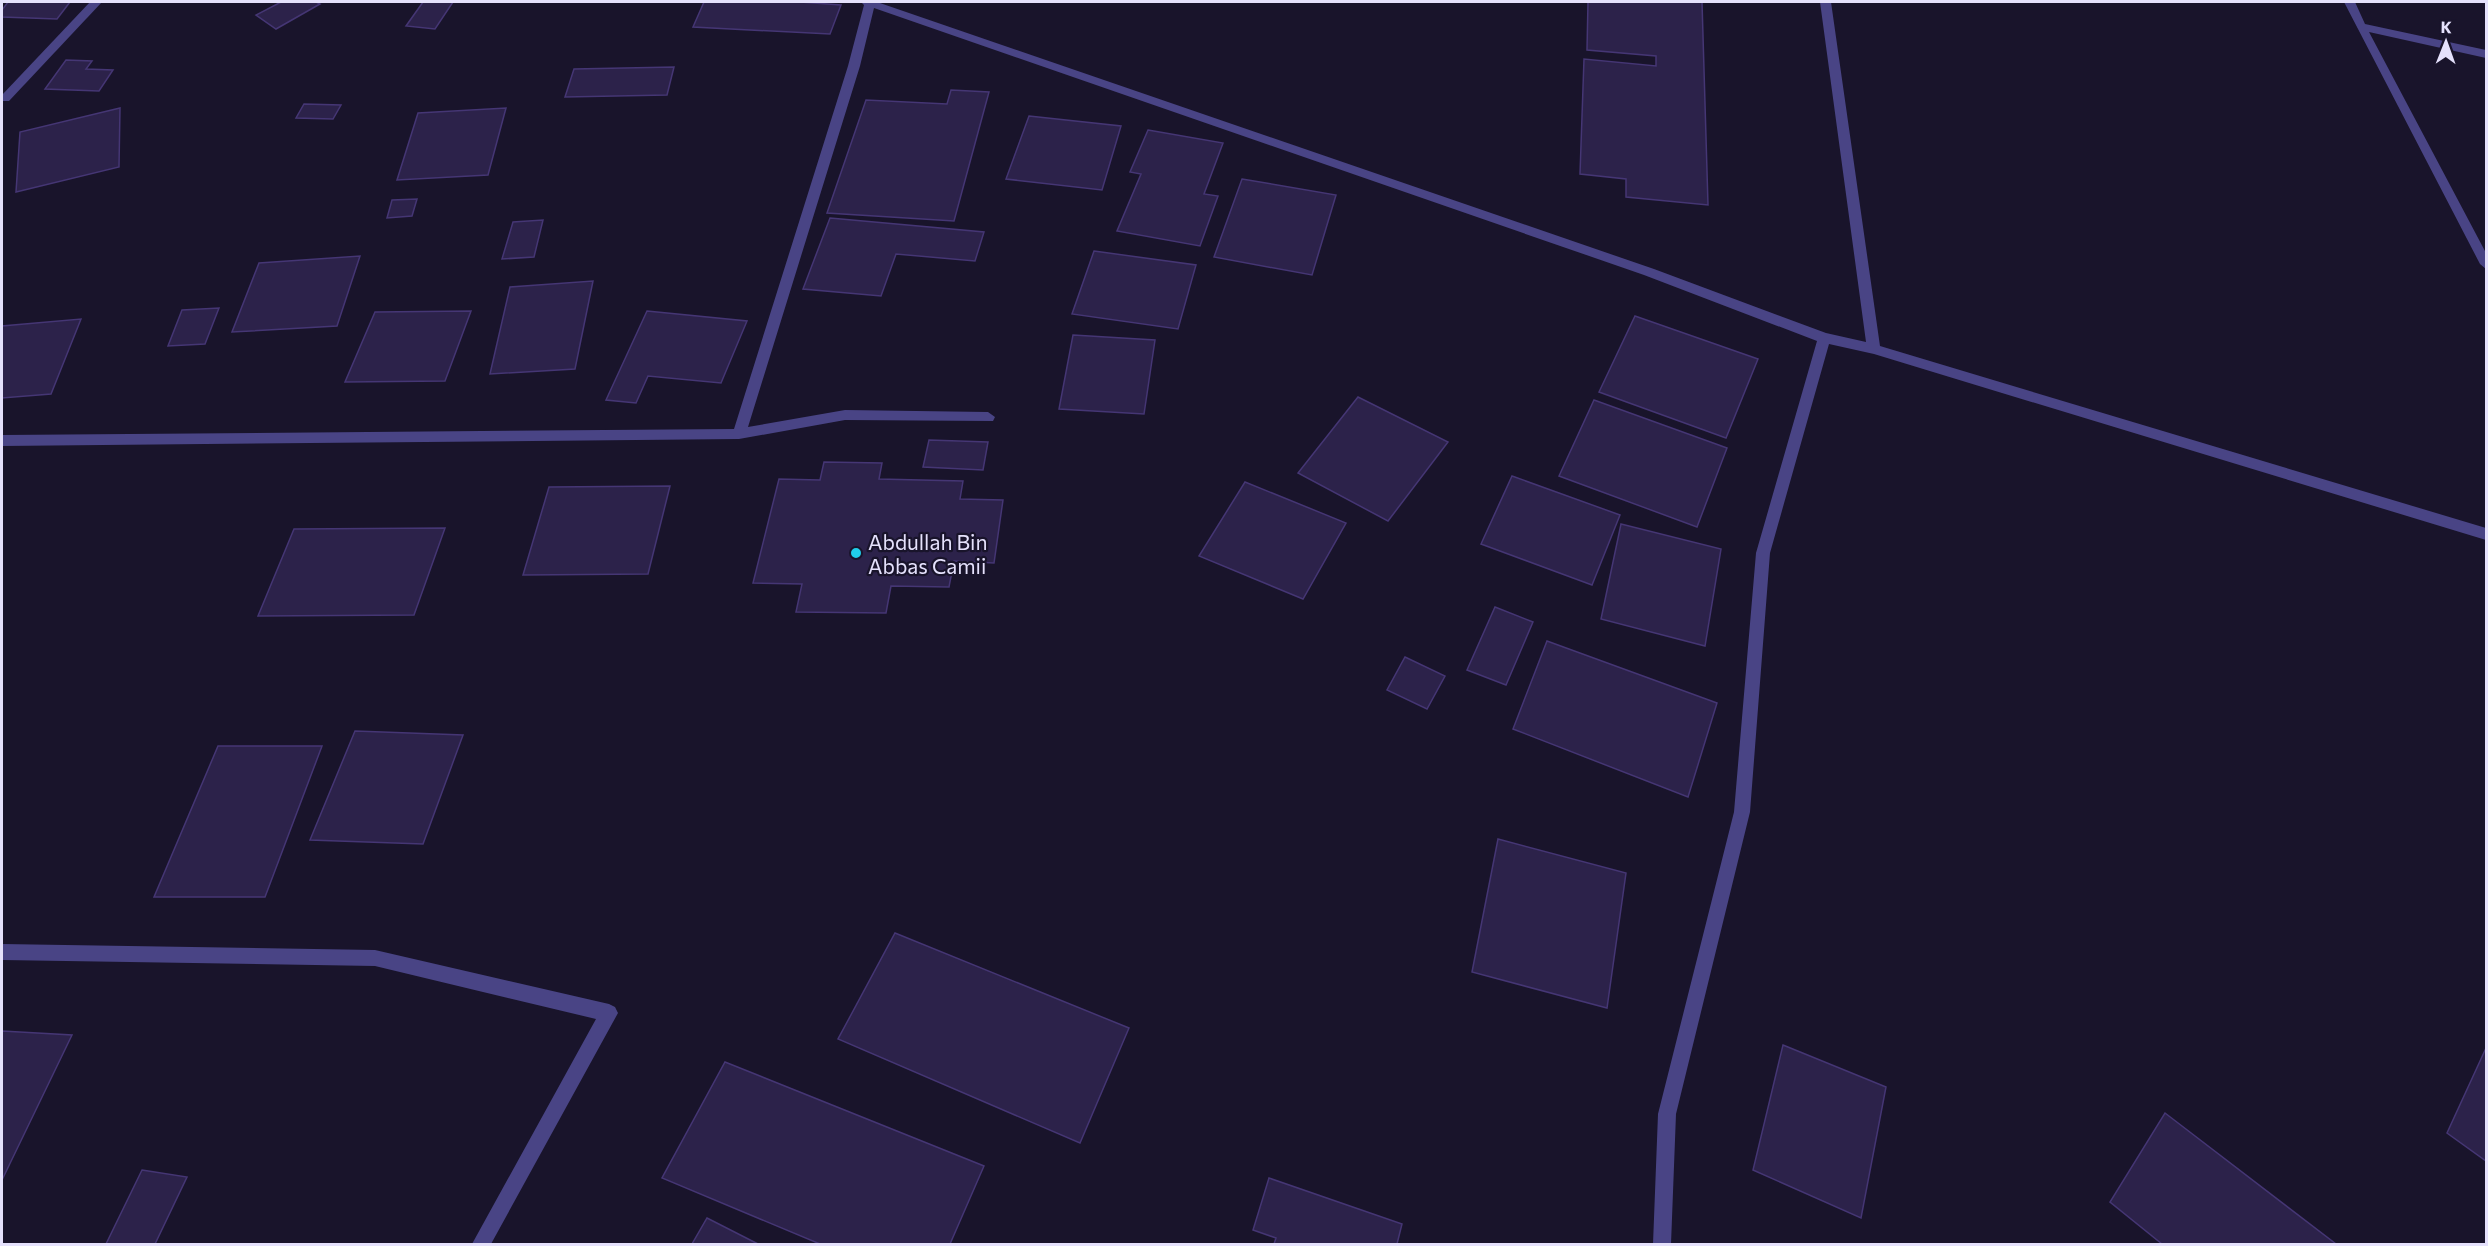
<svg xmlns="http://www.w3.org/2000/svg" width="2488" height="1246" font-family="Commissioner,sans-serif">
<rect width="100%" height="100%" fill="#19142b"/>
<g fill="#2c224a" stroke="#453674" stroke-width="1.5">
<polygon points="8,2 70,2 57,19 2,17 2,10"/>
<polygon points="281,2 316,2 320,4 276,29 256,15"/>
<polygon points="423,2 453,2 435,29 406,26"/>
<polygon points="704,2 800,2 841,5 830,34 693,27"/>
<polygon points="1588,2 1702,2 1708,205 1626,197 1626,179 1580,174 1584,59 1656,66 1656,56 1587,50"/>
<polygon points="66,60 92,61 86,69 113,70 99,91 45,89"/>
<polygon points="674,67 667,95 565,97 574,69"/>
<polygon points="951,90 989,92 954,221 827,213 866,100 947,104"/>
<polygon points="304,104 341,105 333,119 296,118"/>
<polygon points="120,108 119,167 16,192 20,132"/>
<polygon points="506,108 488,175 397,180 418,113"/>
<polygon points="1029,116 1121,126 1102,190 1006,179"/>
<polygon points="1148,130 1223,143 1204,194 1218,196 1200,246 1117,231 1141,174 1130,172"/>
<polygon points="1242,179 1336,195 1312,275 1214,257"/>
<polygon points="417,199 412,216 387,218 392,200"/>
<polygon points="830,218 984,232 975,261 896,254 881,296 803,289"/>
<polygon points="543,220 534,257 502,259 513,222"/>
<polygon points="1094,251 1196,265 1178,329 1072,314"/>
<polygon points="360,256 337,326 232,332 259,263"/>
<polygon points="593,281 575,369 490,374 510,287"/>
<polygon points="219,308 205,344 168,346 182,310"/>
<polygon points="471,311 445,381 345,382 375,312"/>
<polygon points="647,311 747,321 721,383 648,376 636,403 606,400"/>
<polygon points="1635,316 1758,359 1726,438 1599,392"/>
<polygon points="81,319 51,394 2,398 2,326"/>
<polygon points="1073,335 1155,340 1144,414 1059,409"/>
<polygon points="1358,397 1448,442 1388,521 1298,473"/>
<polygon points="1594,400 1727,448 1697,527 1559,476"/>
<polygon points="929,440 988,442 983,470 923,467"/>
<polygon points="824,462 882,463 879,479 963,481 960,499 1003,500 994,563 954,561 949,587 891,586 886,613 796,612 802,584 753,583 779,479 820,480"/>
<polygon points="1512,476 1620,515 1592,585 1481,544"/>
<polygon points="1245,482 1346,523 1303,599 1199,556"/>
<polygon points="670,486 648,574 523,575 549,487"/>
<polygon points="1621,524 1721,549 1705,646 1601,619"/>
<polygon points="445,528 414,615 258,616 294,529"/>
<polygon points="1495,607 1533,622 1506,685 1467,670"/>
<polygon points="1547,641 1717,703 1688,797 1513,729"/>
<polygon points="1405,657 1445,676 1427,709 1387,690"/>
<polygon points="355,731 463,735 423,844 310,840"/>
<polygon points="218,746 322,746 265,897 154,897"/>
<polygon points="1498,839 1626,873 1607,1008 1472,972"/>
<polygon points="895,933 1129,1028 1080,1143 838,1039"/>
<polygon points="2,1031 72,1035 2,1180"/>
<polygon points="1783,1045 1886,1087 1861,1218 1753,1170"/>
<polygon points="2486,1048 2486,1161 2447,1133"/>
<polygon points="725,1062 984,1166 950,1244 820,1244 662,1178"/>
<polygon points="2165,1113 2336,1244 2162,1244 2110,1202"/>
<polygon points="142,1170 187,1177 155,1244 106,1244"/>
<polygon points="1269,1178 1402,1224 1397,1244 1274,1244 1276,1238 1253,1230"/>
<polygon points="707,1218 758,1244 692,1244"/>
</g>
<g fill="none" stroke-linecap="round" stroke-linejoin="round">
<g fill="#494485" fill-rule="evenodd">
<polygon points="90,2 102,2 9,101 2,101 2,95"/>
<polygon points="861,2 877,2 1654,269 1826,333 1866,342 1820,2 1831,2 1880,346 2486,528 2486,540 1874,354 1829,344 1770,553 1750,812 1676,1114 1671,1244 1653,1244 1658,1114 1734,812 1756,553 1817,341 1644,275 874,8 860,66 748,427 845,410 988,412 995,417 993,421 845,420 739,439 2,446 2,435 734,429 848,66 864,5"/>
<polygon points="2344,2 2355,2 2365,24 2486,50 2486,58 2369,32 2486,253 2486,269 2480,264"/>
<polygon points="2,944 375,950 609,1004 615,1007 618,1013 491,1244 472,1244 596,1019 375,966 2,960"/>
</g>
</g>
<circle fill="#20cde9" stroke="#19142b" stroke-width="2" cx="856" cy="553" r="6"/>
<g text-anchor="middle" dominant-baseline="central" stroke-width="4.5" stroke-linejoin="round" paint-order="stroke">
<g font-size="21" fill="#e5e1fc" stroke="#19142b" text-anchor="start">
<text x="868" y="541">Abdullah Bin<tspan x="868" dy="24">Abbas Camii</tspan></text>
</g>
</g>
<rect width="2488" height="1246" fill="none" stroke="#e5e1fc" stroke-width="6"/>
<g transform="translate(2446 42) rotate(1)" stroke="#19142b" stroke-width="4.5" paint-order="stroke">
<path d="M0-4.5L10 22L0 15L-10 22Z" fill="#e5e1fc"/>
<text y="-9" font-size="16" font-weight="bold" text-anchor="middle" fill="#e5e1fc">K</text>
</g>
</svg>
